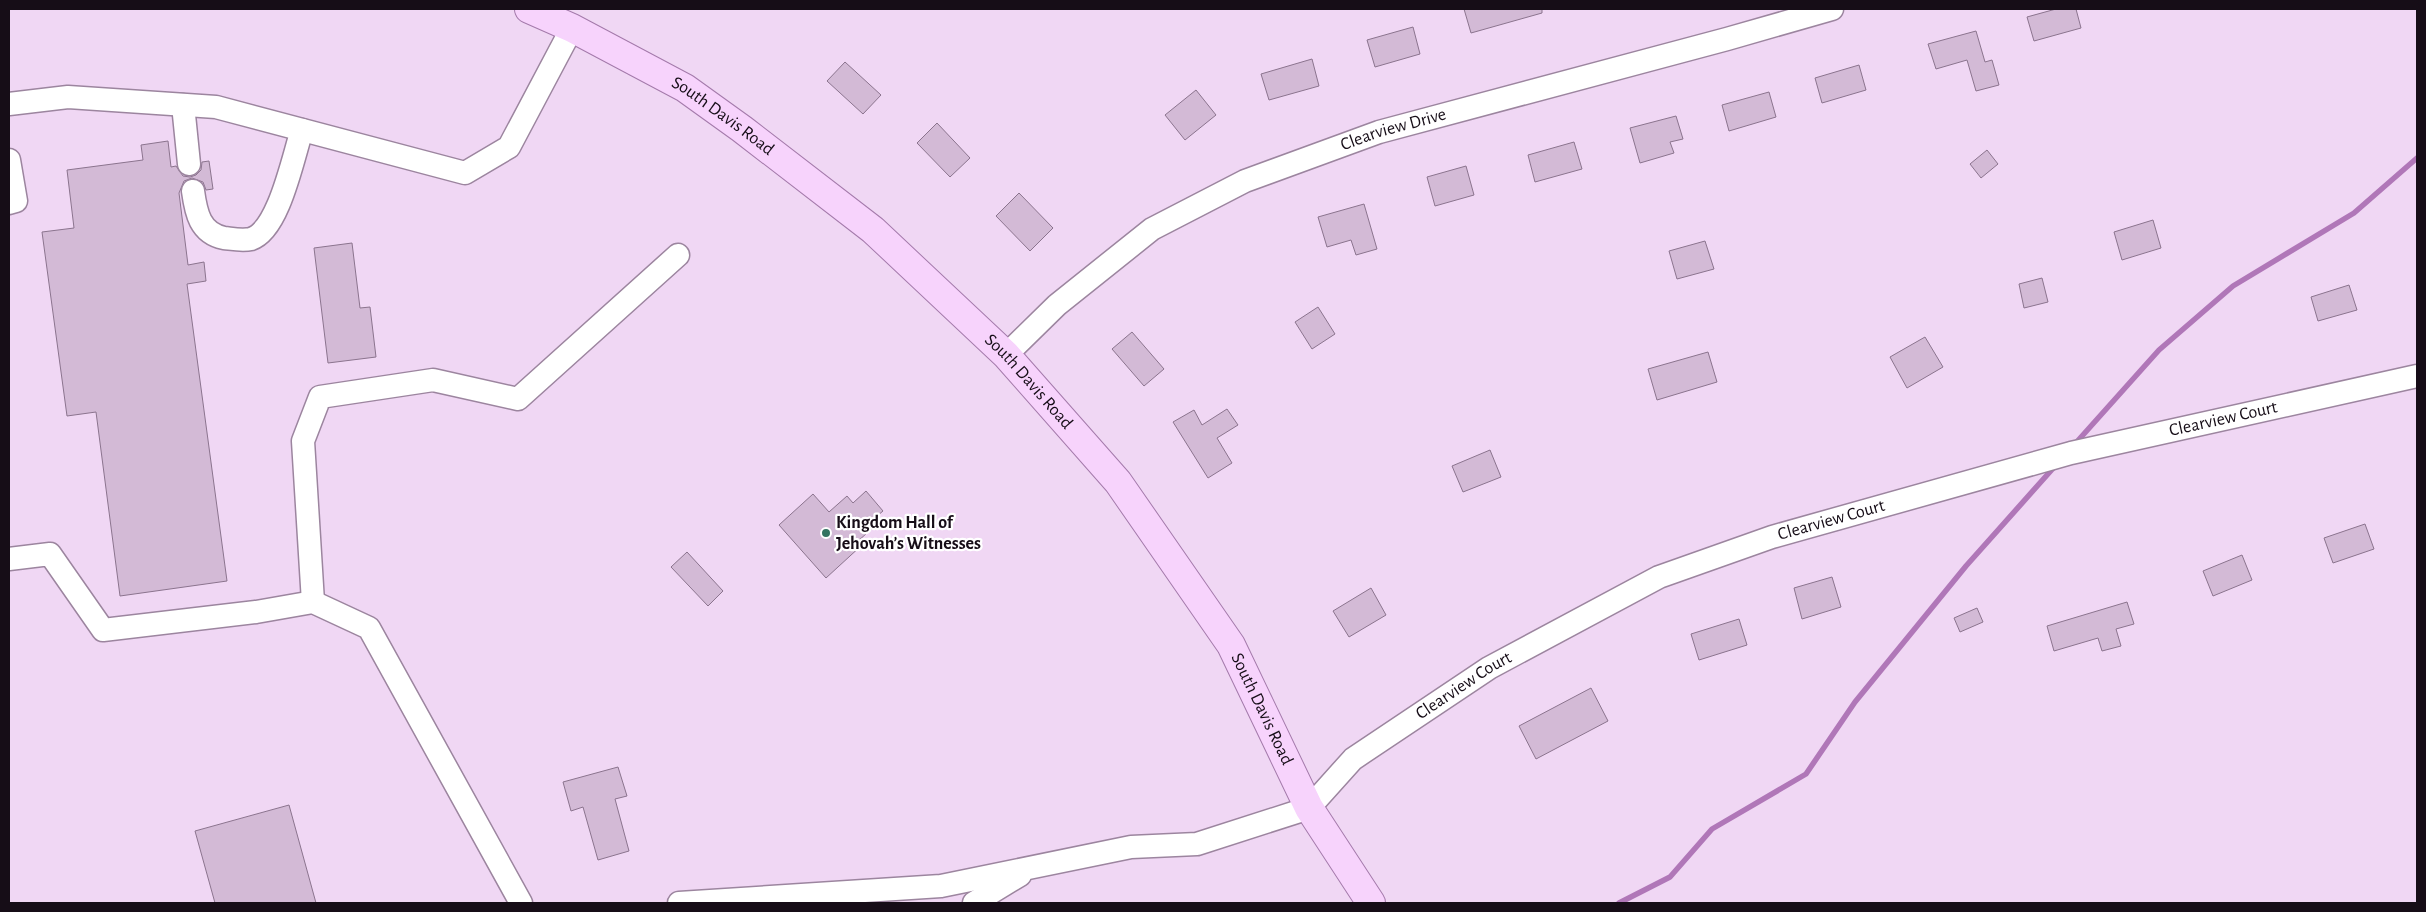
<svg xmlns="http://www.w3.org/2000/svg" width="2426" height="912" font-family="'Alegreya Sans',sans-serif">
<rect width="100%" height="100%" fill="#f0d7f4"/>
<g fill="none" stroke-linecap="round" stroke-linejoin="round">
<g stroke="#b077b8" stroke-width="5.5">
<polyline points="2074,445 2159,350 2233,286 2354,213 2417,158"/>
<polyline points="1619,903 1670,877 1712,829 1806,774 1855,702 1966,566 2056,465"/>
</g>
</g>
<g fill="#d3bad6" stroke="#8b748e">
<polygon points="1464,9 1542,9 1542,13 1471,33"/>
<polygon points="2056,9 2076,9 2081,28 2034,41 2027,17"/>
<polygon points="1413,27 1420,54 1375,67 1367,40"/>
<polygon points="1976,31 1985,62 1992,60 1999,85 1976,91 1967,60 1936,69 1928,44"/>
<polygon points="1312,59 1319,86 1269,100 1261,74"/>
<polygon points="845,62 881,95 863,114 827,81"/>
<polygon points="1859,65 1866,90 1822,103 1815,78"/>
<polygon points="1196,90 1216,115 1185,140 1165,115"/>
<polygon points="1769,92 1776,117 1729,131 1722,105"/>
<polygon points="1676,116 1683,139 1670,142 1674,153 1640,163 1630,128"/>
<polygon points="937,123 970,158 950,177 917,143"/>
<polygon points="168,141 171,167 176,166 183,176 190,177 196,175 201,170 202,162 209,161 213,189 206,190 203,182 192,178 184,181 179,193 188,265 204,262 206,281 187,284 227,581 120,596 96,412 67,416 42,232 74,228 67,170 143,160 141,145"/>
<polygon points="1574,142 1582,169 1535,182 1528,155"/>
<polygon points="1987,150 1998,164 1981,178 1970,164"/>
<polygon points="1466,166 1474,195 1435,206 1427,177"/>
<polygon points="1019,193 1053,228 1030,251 996,216"/>
<polygon points="1364,204 1377,249 1356,255 1351,240 1327,247 1318,217"/>
<polygon points="2153,220 2161,248 2122,260 2114,232"/>
<polygon points="1705,241 1714,269 1677,279 1669,251"/>
<polygon points="352,243 360,308 370,307 376,357 328,363 314,248"/>
<polygon points="2042,278 2048,302 2024,308 2019,284"/>
<polygon points="2349,285 2357,310 2318,321 2311,297"/>
<polygon points="1318,307 1335,334 1312,349 1295,322"/>
<polygon points="1132,332 1164,369 1144,386 1112,349"/>
<polygon points="1925,337 1943,367 1907,388 1890,357"/>
<polygon points="1708,352 1717,382 1657,400 1648,369"/>
<polygon points="1227,409 1238,425 1217,438 1232,463 1208,478 1173,422 1194,410 1202,425"/>
<polygon points="1490,450 1501,477 1463,492 1452,466"/>
<polygon points="866,491 883,511 871,521 875,526 858,541 862,545 826,578 779,525 813,494 829,512 847,496 853,503"/>
<polygon points="2365,524 2374,549 2333,563 2324,538"/>
<polygon points="687,552 723,591 708,606 671,567"/>
<polygon points="2242,555 2252,580 2213,596 2203,571"/>
<polygon points="1832,577 1841,607 1802,619 1794,588"/>
<polygon points="1371,588 1386,615 1349,637 1333,611"/>
<polygon points="2127,602 2134,624 2116,629 2121,646 2102,651 2098,638 2054,651 2047,626"/>
<polygon points="1977,608 1983,622 1960,632 1954,618"/>
<polygon points="1739,619 1747,645 1699,660 1691,634"/>
<polygon points="1591,688 1608,721 1536,759 1519,726"/>
<polygon points="618,767 627,796 615,799 629,851 598,860 583,807 571,811 563,782"/>
<polygon points="289,805 316,903 215,903 195,831"/>
</g>
<g fill="none" stroke-linecap="round" stroke-linejoin="round">
<defs>
<g id="minor">
<polyline points="9,104 68,97 216,107 465,173 509,147 572,28"/>
<polyline points="183,105 189,164"/>
<polyline points="9,160 16,201 9,203"/>
<path d="M193 191C196 213 200 233 224 238 233 239 242 241 251 239 279 230 293 157 302 130"/>
<path id="s1" d="M1006 355 1057 305 1152 229 1245 181 1379 132 1727 39 1832 9"/>
<polyline points="9,559 50,554 103,630 256,612 313,602 369,628 521,903"/>
<polyline points="313,602 303,441 320,397 433,380 518,399 678,255"/>
<path id="s2" d="M679 903 941 886 1131 847 1197 844 1309 808 1353 759 1489 668 1659 577 1772 537 2071 453 2417 376"/>
<polyline points="974,903 1020,875"/>
</g>
<g id="major">
<path id="s3" d="M529 9 572 28 685 88 742 129 873 230 1006 355 1118 482 1231 645 1309 808 1371 903"/>
</g>
</defs>
<use href="#minor" stroke="#9c859f" stroke-width="25"/>
<use href="#major" stroke="#a47aab" stroke-width="30"/>
<use href="#minor" stroke="#fff" stroke-width="22"/>
<use href="#major" stroke="#f7d3fc" stroke-width="28"/>
</g>
<circle fill="#337361" stroke="#fff" stroke-width="2" cx="826" cy="533" r="5"/>
<g text-anchor="middle" dominant-baseline="central" stroke-width="4.5" stroke-linejoin="round" paint-order="stroke">
<g font-size="18" fill="#160d17" stroke="#fff">
<text stroke="none"><textPath href="#s3" startOffset="222">South Davis Road</textPath></text>
<text stroke="none"><textPath href="#s1" startOffset="455">Clearview Drive</textPath></text>
<text stroke="none"><textPath href="#s3" startOffset="628">South Davis Road</textPath></text>
<text stroke="none"><textPath href="#s2" startOffset="1649">Clearview Court</textPath></text>
<text stroke="none"><textPath href="#s2" startOffset="1244">Clearview Court</textPath></text>
<text stroke="none"><textPath href="#s2" startOffset="839">Clearview Court</textPath></text>
<text stroke="none"><textPath href="#s3" startOffset="1032">South Davis Road</textPath></text>
</g>
<g font-size="18" font-weight="bold" fill="#160d17" stroke="#fff" text-anchor="start">
<text x="836" y="523">Kingdom Hall of<tspan x="836" dy="21">Jehovah’s Witnesses</tspan></text>
</g>
</g>
<rect width="2426" height="912" fill="none" stroke="#160d17" stroke-width="20"/>
</svg>
